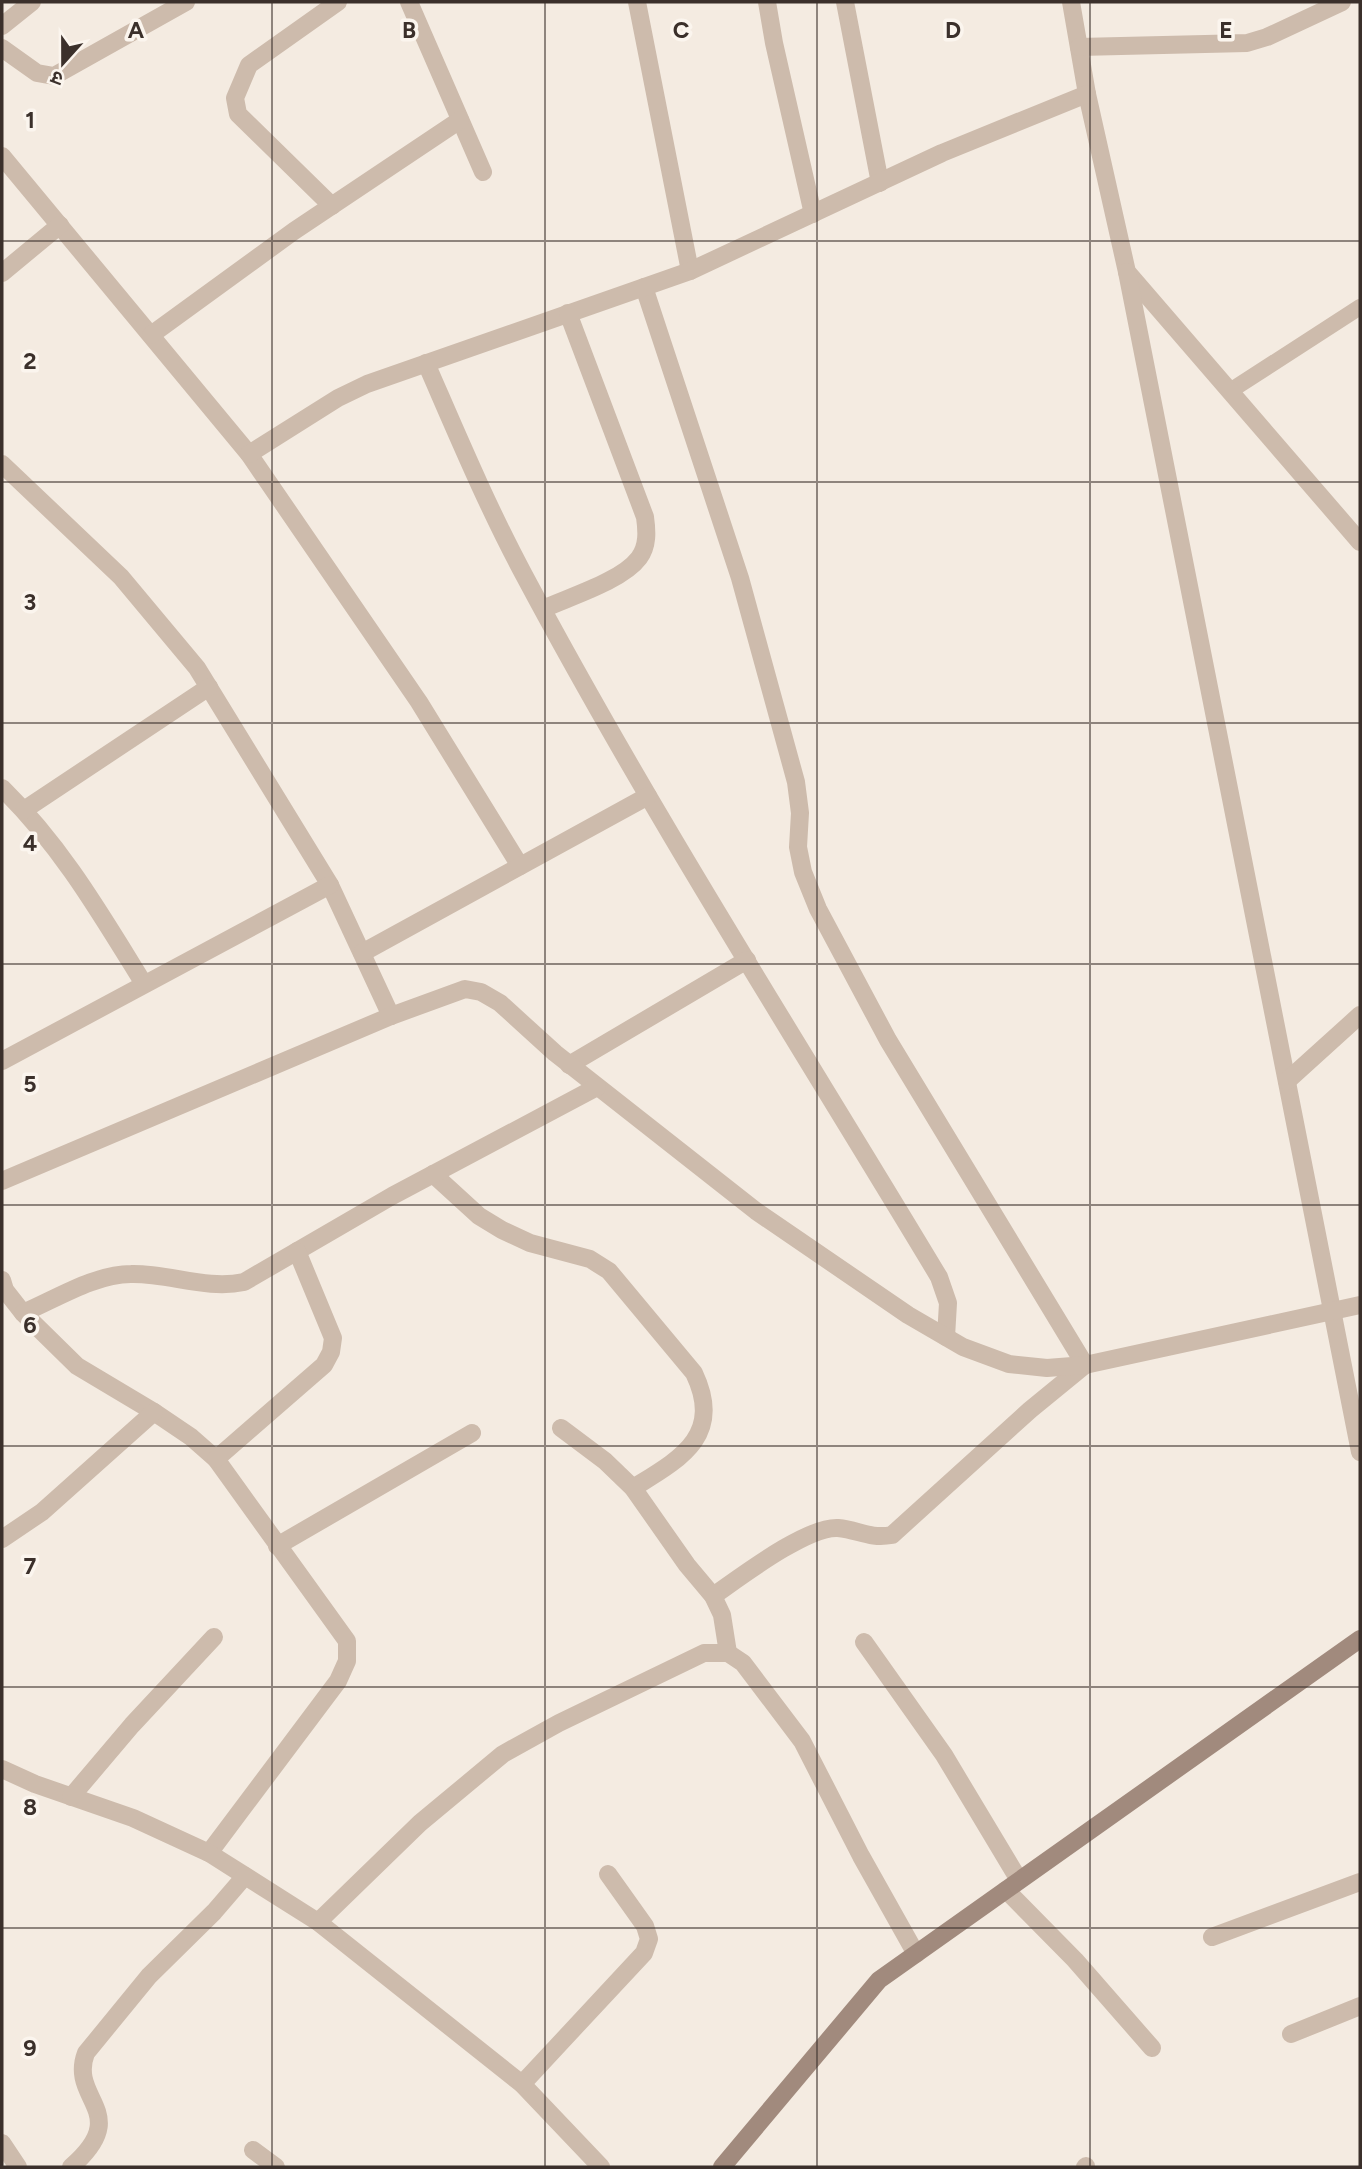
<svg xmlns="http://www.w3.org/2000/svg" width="1362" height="2169" font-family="Figtree,'Noto Sans Devanagari',sans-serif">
<rect width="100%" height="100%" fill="#f4ebe1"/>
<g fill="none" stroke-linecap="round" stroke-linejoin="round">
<polyline stroke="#cdbbac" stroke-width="16" points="1230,391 1360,307"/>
<g stroke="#cdbbac" stroke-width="18">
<polyline points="409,2 483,172"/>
<polyline points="637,2 690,271"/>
<polyline points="767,2 774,43 813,214"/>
<polyline points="845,2 880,183"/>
<polyline points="1071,2 1087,94 1127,272 1360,542"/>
<polyline points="2,26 32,2"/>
<polyline points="1079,47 1247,43 1267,37 1342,2"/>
<polyline points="2,48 37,73 54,76 186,2"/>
<polyline points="2,156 249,454 419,702 520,866"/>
<polyline points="332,206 238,114 235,98 249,65 338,2"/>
<polyline points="1127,272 1360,1452"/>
<polyline points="2,273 60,225"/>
<path d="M644 287 740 578 796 782 800 813 798 847 803 872 818 909 888 1040 1085 1365 1030 1410 892 1535C869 1539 859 1530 838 1528 807 1526 739 1578 713 1596"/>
<polyline points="151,335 294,231 460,120"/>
<path d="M426 363C457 434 487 506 524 575 652 815 799 1044 939 1277L948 1303 946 1337"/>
<polyline points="249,454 338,398 367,384 690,271 942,153 1087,94"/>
<polyline points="2,464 121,577 197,668 330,885 391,1016"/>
<path d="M543 609C569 597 622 581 639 558 648 546 647 531 645 517L568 313"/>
<path d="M2 788C62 847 100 913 144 984"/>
<polyline points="24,810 209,687"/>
<polyline points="362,953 648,796"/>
<polyline points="2,1061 330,885"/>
<polyline points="569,1065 747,960"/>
<polyline points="1287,1081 1360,1015"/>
<path d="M433 1174 479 1216 502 1230 530 1243 590 1259 609 1271 694 1373C724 1436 680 1459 633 1488"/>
<polyline points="2,1181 391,1016 465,989 481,992 500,1003 555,1053 756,1211 908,1315 963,1347 1009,1364 1047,1368 1085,1365 1360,1305"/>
<polyline points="2,1280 5,1290 23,1313 77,1366 154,1412 191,1437 216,1459 347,1641 347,1661 338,1681 209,1853"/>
<path d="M23 1313C56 1299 95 1274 131 1274 169 1273 206 1290 244 1282L392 1196 597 1087"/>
<polyline points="561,1428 605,1461 633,1488 687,1565 713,1596 722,1615 728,1653"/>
<polyline points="216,1459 324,1365 331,1352 333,1338 297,1251"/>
<polyline points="2,1539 42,1512 154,1412"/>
<polyline points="277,1546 472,1433"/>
<polyline points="864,1642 944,1755 1019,1880"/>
<polyline points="2,1769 35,1784 133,1818 209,1853 318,1922 522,2084 601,2167"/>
<polyline points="71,1797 132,1725 214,1637"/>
<polyline points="1006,1890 1075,1960 1152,2048"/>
<polyline points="318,1922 420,1823 503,1754 559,1723 704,1653 728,1653 743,1663 802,1741 861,1856 916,1954"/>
<polyline points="1212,1937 1360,1882"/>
<polyline points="1291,2034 1360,2006"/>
<polyline points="522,2084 644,1953 649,1939 645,1926 608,1874"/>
<polyline points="2,2143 18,2167"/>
<polyline points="253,2150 276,2167"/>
<path d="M71 2167C134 2112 68 2100 86 2053L149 1976 214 1912 245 1876"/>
<polyline points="1085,2167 1086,2166"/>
</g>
<polyline stroke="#a18a7d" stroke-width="18" points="722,2167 879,1980 1360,1639"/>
</g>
<path fill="none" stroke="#3b302b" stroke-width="2" stroke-opacity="0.55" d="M272 2V2167M545 2V2167M817 2V2167M1090 2V2167M2 241H1360M2 482H1360M2 723H1360M2 964H1360M2 1205H1360M2 1446H1360M2 1687H1360M2 1928H1360"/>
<g font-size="23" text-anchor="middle" font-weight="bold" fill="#3b302b" stroke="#fbf5ee" stroke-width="7" stroke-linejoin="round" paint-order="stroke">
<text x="136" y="38">A</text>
<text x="409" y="38">B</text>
<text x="681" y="38">C</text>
<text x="953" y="38">D</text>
<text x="1226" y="38">E</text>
<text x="30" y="128">1</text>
<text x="30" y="369">2</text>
<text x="30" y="610">3</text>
<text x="30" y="851">4</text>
<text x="30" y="1092">5</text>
<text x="30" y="1333">6</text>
<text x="30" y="1574">7</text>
<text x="30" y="1815">8</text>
<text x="30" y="2056">9</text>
</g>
<rect width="1362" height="2169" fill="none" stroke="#3b302b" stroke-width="7"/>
<g transform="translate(63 63) rotate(201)" stroke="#fbf5ee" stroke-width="5" paint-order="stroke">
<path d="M0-5L12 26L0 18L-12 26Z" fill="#3b302b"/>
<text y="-10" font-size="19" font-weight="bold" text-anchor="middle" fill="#3b302b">उ</text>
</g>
</svg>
